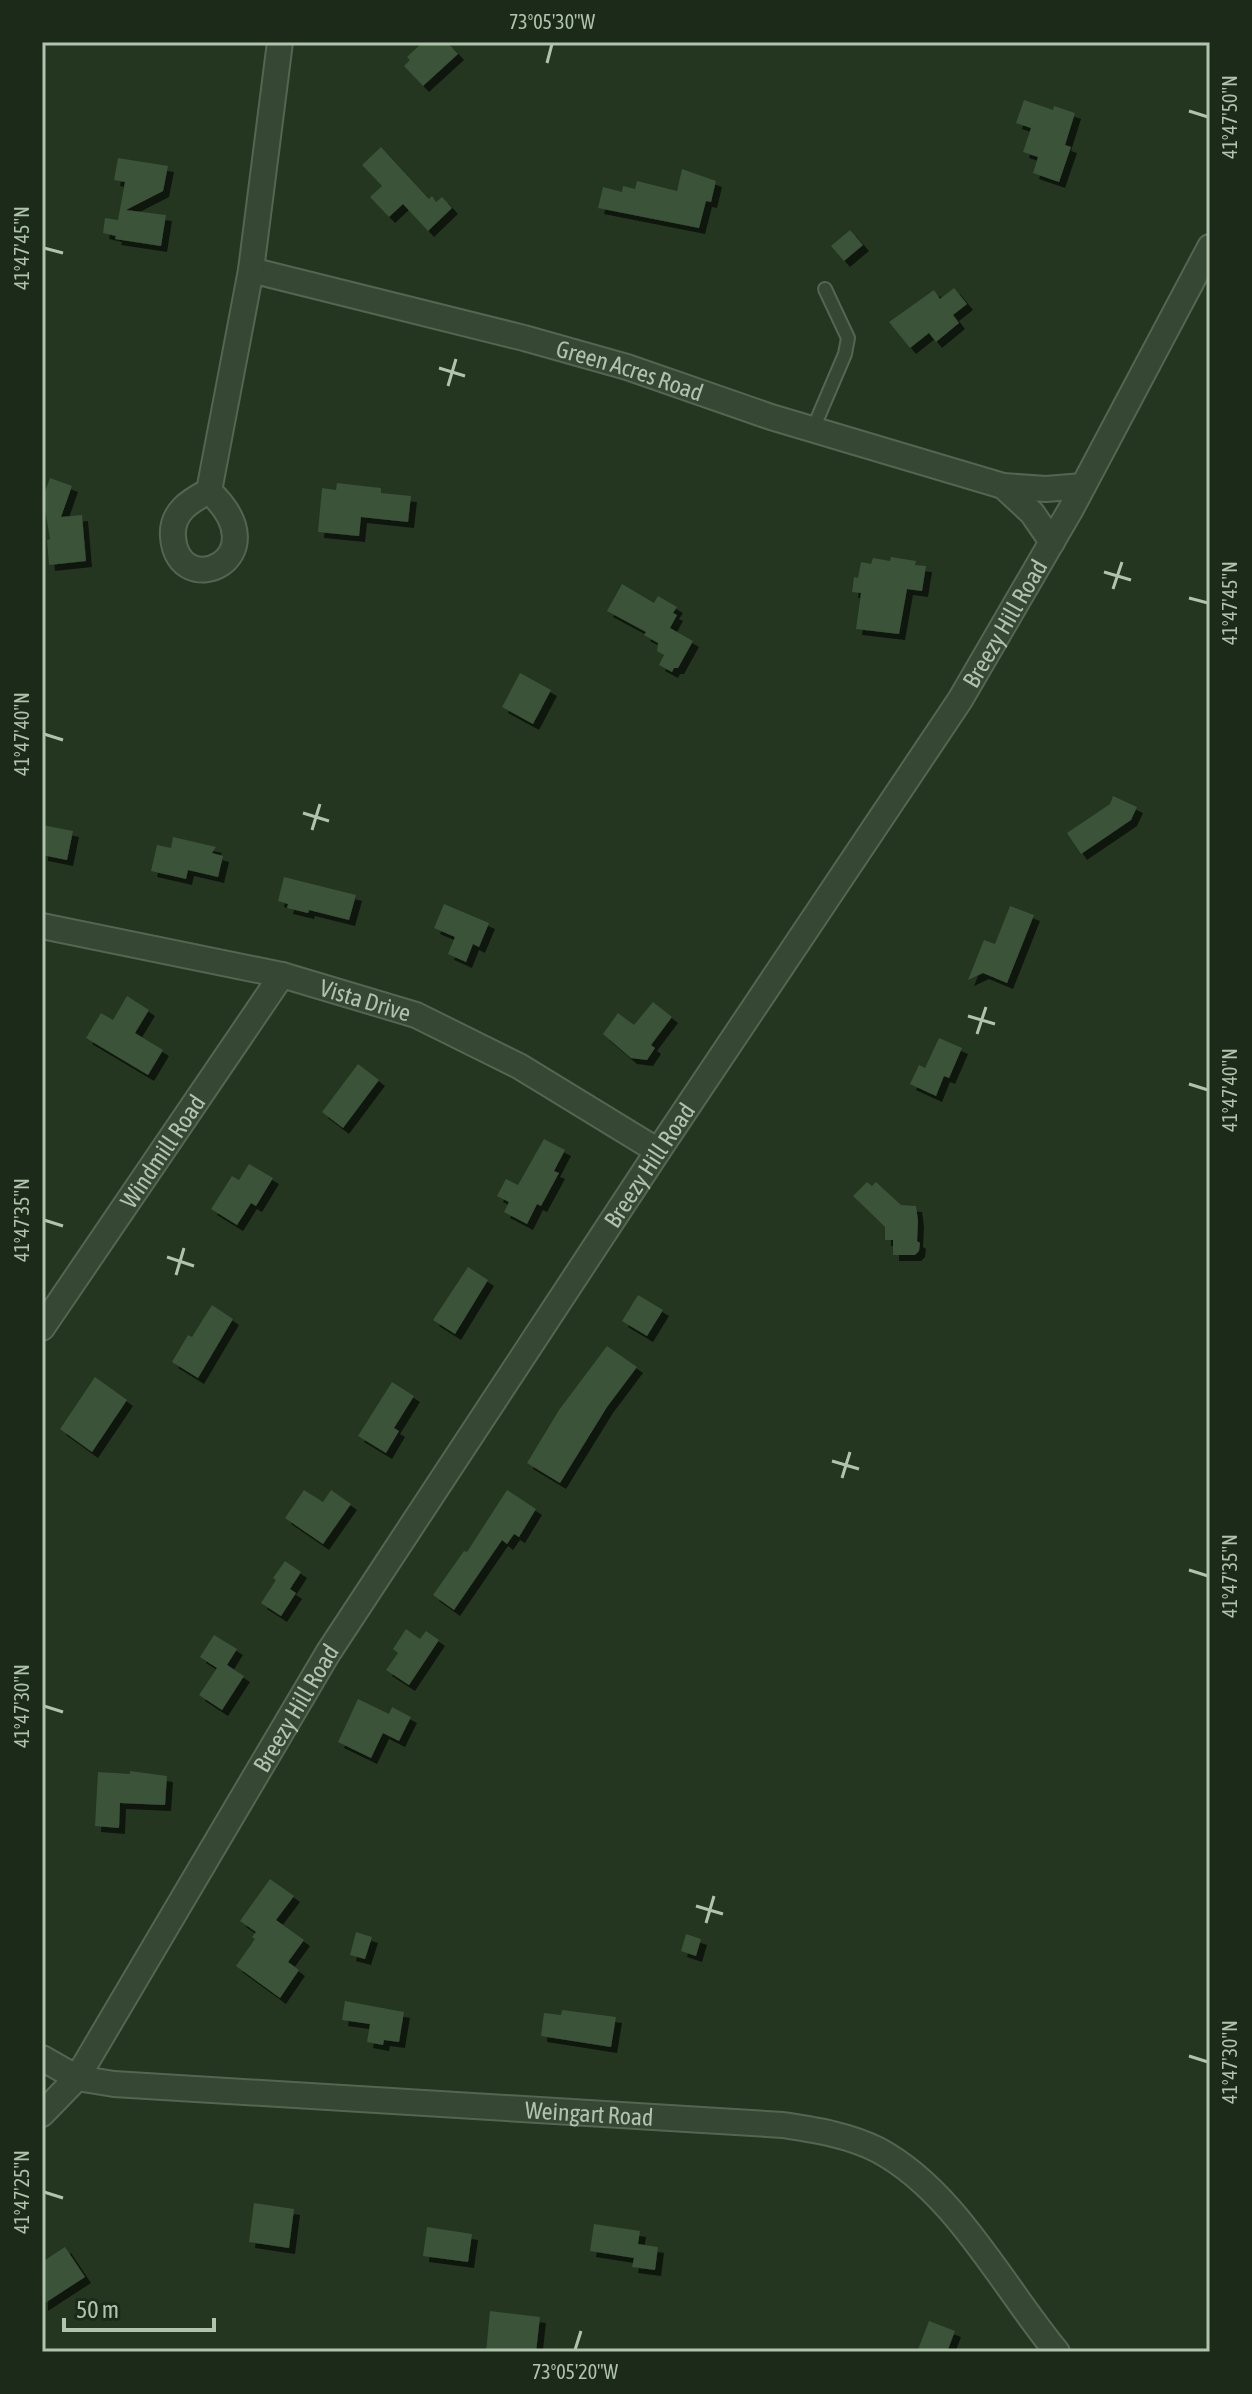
<svg xmlns="http://www.w3.org/2000/svg" width="1252" height="2394" font-family="'Asap Condensed',sans-serif">
<defs>
<filter id="shadow"><feDropShadow dx="6" dy="6" stdDeviation="0" flood-color="#0009"/></filter>
</defs>
<rect width="100%" height="100%" fill="#243620"/>
<g fill="#3b5237" filter="url(#shadow)">
<polygon points="423,42 447,42 458,54 423,86 404,66 410,60 407,57"/>
<polygon points="1024,100 1053,110 1054,106 1075,113 1065,145 1071,147 1059,182 1033,173 1038,157 1023,152 1031,128 1016,123"/>
<polygon points="381,147 429,199 432,196 436,202 442,197 452,208 428,231 403,204 389,217 370,197 382,186 362,165"/>
<polygon points="118,158 168,166 163,191 126,210 166,215 161,246 115,239 116,236 103,233 105,218 118,220 125,182 114,180"/>
<polygon points="682,169 716,181 711,202 706,201 699,228 598,208 603,187 622,192 623,186 635,189 637,181 677,191"/>
<polygon points="850,230 863,245 844,261 831,246"/>
<polygon points="954,288 967,304 953,315 959,323 936,342 929,333 910,348 889,322 934,290 940,299"/>
<polygon points="50,478 72,486 61,517 82,515 86,561 49,565 47,540 50,539 43,497"/>
<polygon points="337,483 381,488 381,493 411,496 408,522 361,517 359,536 318,532 322,488 336,490"/>
<polygon points="891,557 916,561 915,565 926,566 922,591 907,589 899,634 856,629 861,593 852,592 854,577 858,578 861,562 871,564 873,558 890,561"/>
<polygon points="622,584 654,603 658,596 677,607 673,613 677,615 670,628 693,641 678,668 674,668 672,672 659,665 664,655 657,651 658,643 644,635 646,632 607,611"/>
<polygon points="520,673 551,690 533,724 502,707"/>
<polygon points="1113,796 1137,807 1131,820 1081,854 1067,833 1110,804"/>
<polygon points="42,825 73,831 67,860 42,855"/>
<polygon points="173,837 216,847 212,853 223,856 218,877 188,870 186,879 151,871 157,845 171,848"/>
<polygon points="284,877 356,895 349,920 309,910 308,913 287,908 288,904 278,901"/>
<polygon points="444,904 489,923 479,947 473,944 466,962 448,954 455,937 434,928"/>
<polygon points="1010,906 1034,915 1007,983 983,973 968,980 984,940 995,944"/>
<polygon points="127,996 149,1010 135,1033 163,1050 148,1075 86,1038 101,1013 113,1020"/>
<polygon points="653,1002 672,1017 651,1045 655,1048 647,1060 631,1058 603,1034 618,1013 634,1025"/>
<polygon points="939,1038 962,1048 949,1078 944,1076 936,1096 910,1084 919,1065 925,1068"/>
<polygon points="358,1064 379,1080 343,1128 322,1112"/>
<polygon points="544,1139 565,1150 554,1171 559,1173 541,1206 537,1204 527,1224 504,1212 509,1202 497,1196 506,1179 518,1185"/>
<polygon points="249,1164 273,1178 256,1206 251,1203 237,1225 211,1209 232,1176 239,1180"/>
<polygon points="867,1182 872,1186 876,1182 901,1205 916,1206 918,1221 917,1241 920,1243 919,1251 915,1255 893,1255 893,1240 885,1240 885,1227 853,1196"/>
<polygon points="468,1267 488,1280 455,1334 433,1320"/>
<polygon points="638,1295 663,1310 647,1336 622,1321"/>
<polygon points="212,1305 233,1319 198,1378 172,1362 188,1335 192,1337"/>
<polygon points="607,1346 637,1367 607,1407 560,1483 527,1463 559,1410"/>
<polygon points="95,1377 127,1400 92,1452 60,1429"/>
<polygon points="392,1382 414,1396 394,1428 399,1431 386,1453 358,1436"/>
<polygon points="304,1490 323,1502 331,1490 351,1504 323,1544 285,1518"/>
<polygon points="507,1490 536,1509 519,1537 514,1534 507,1544 502,1540 454,1610 433,1595 464,1551 467,1552"/>
<polygon points="285,1561 301,1572 290,1589 296,1593 281,1616 261,1603 276,1580 273,1578"/>
<polygon points="406,1629 420,1639 426,1631 439,1640 409,1685 386,1670 398,1653 393,1649"/>
<polygon points="214,1635 237,1649 227,1665 244,1676 222,1710 199,1695 217,1668 200,1657"/>
<polygon points="358,1699 389,1714 392,1707 411,1717 399,1741 383,1733 371,1758 338,1742"/>
<polygon points="130,1771 167,1776 165,1805 120,1803 119,1828 95,1826 98,1772 130,1774"/>
<polygon points="270,1879 294,1896 276,1920 304,1940 288,1962 299,1970 280,1998 236,1966 255,1939 252,1937 256,1932 240,1921"/>
<polygon points="356,1932 372,1937 365,1959 350,1955"/>
<polygon points="686,1934 701,1939 696,1956 681,1951"/>
<polygon points="345,2001 404,2012 399,2042 384,2040 383,2045 367,2042 370,2024 342,2020"/>
<polygon points="562,2010 616,2017 611,2047 541,2036 544,2013 561,2015"/>
<polygon points="254,2203 294,2209 289,2248 249,2242"/>
<polygon points="594,2224 640,2231 638,2244 658,2247 655,2270 632,2267 634,2258 590,2251"/>
<polygon points="427,2227 472,2234 468,2262 423,2256"/>
<polygon points="65,2247 85,2277 42,2305 42,2262"/>
<polygon points="490,2311 540,2317 536,2352 486,2352"/>
<polygon points="929,2321 955,2331 947,2352 917,2352"/>
</g>
<g fill="none" stroke-linecap="round" stroke-linejoin="round">
<defs>
<polyline id="lane" points="813,429 845,354 848,338 825,289"/>
<g id="street">
<path id="s1" d="M251 270 524 338 627 367 771 417 1003 486 1046 489 1083 486"/>
<polyline points="1003,486 1032,513 1052,542"/>
<path d="M209 491C282 559 178 603 173 537 171 512 190 501 209 491L251 270 280 42"/>
<path id="s2" d="M42 926 282 975 416 1015 519 1066 658 1151"/>
<path id="s3" d="M42 1328 282 975"/>
<path id="s4" d="M42 2058 77 2078 114 2084 783 2125C815 2130 849 2135 878 2150 955 2191 1003 2287 1057 2352"/>
<path id="s5" d="M42 2114 77 2078 328 1653 658 1151 960 700 1071 509 1210 247"/>
</g>
</defs>
<use href="#lane" stroke="#546551" stroke-width="16"/>
<use href="#street" stroke="#546551" stroke-width="28"/>
<use href="#lane" stroke="#364733" stroke-width="12"/>
<use href="#street" stroke="#364733" stroke-width="24"/>
</g>
<path fill="none" stroke="#b0c4ad" stroke-width="3" d="M547 63 552 44M1189 111 1208 117M44 248 63 253M439 368 465 376M448 386 456 359M1104 572 1131 580M1113 589 1122 562M1189 598 1208 603M44 734 63 740M303 813 329 821M312 830 320 804M968 1016 995 1024M977 1034 986 1007M1189 1084 1208 1090M44 1220 63 1226M167 1257 194 1266M176 1275 184 1248M832 1461 859 1469M842 1478 850 1452M1189 1570 1208 1576M44 1706 63 1712M696 1906 723 1914M706 1923 714 1896M1189 2056 1208 2062M44 2192 63 2198M575 2350 581 2331"/>
<g text-anchor="middle" dominant-baseline="central" stroke-width="6" stroke-linejoin="round" paint-order="stroke">
<g font-size="24" fill="#b0c4ad" stroke="#1c2b19">
<text stroke="none"><textPath href="#s1" startOffset="392">Green Acres Road</textPath></text>
<text stroke="none"><textPath href="#s5" startOffset="1776">Breezy Hill Road</textPath></text>
<text stroke="none"><textPath href="#s2" startOffset="332">Vista Drive</textPath></text>
<text stroke="none"><textPath href="#s3" startOffset="214">Windmill Road</textPath></text>
<text stroke="none"><textPath href="#s5" startOffset="1128">Breezy Hill Road</textPath></text>
<text stroke="none"><textPath href="#s5" startOffset="480">Breezy Hill Road</textPath></text>
<text stroke="none"><textPath href="#s4" startOffset="554">Weingart Road</textPath></text>
</g>
</g>
<rect width="1252" height="2394" fill="none" stroke="#1c2b19" stroke-width="88"/>
<path d="M64 2318v12h150v-12" fill="none" stroke="#b0c4ad" stroke-width="4"/>
<text x="76" y="2318" font-size="24" fill="#b0c4ad" stroke="#1c2b19" stroke-width="6" paint-order="stroke">50 m</text>
<rect x="44" y="44" width="1164" height="2306" fill="none" stroke="#b0c4ad" stroke-width="3"/>
<g font-size="20" text-anchor="middle" fill="#b0c4ad">
<text x="552" y="29">73°05'30"W</text>
<text transform="translate(1230 117) rotate(-90)" y="7">41°47'50"N</text>
<text transform="translate(22 248) rotate(-90)" y="7">41°47'45"N</text>
<text transform="translate(1230 603) rotate(-90)" y="7">41°47'45"N</text>
<text transform="translate(22 734) rotate(-90)" y="7">41°47'40"N</text>
<text transform="translate(1230 1090) rotate(-90)" y="7">41°47'40"N</text>
<text transform="translate(22 1220) rotate(-90)" y="7">41°47'35"N</text>
<text transform="translate(1230 1576) rotate(-90)" y="7">41°47'35"N</text>
<text transform="translate(22 1706) rotate(-90)" y="7">41°47'30"N</text>
<text transform="translate(1230 2062) rotate(-90)" y="7">41°47'30"N</text>
<text transform="translate(22 2192) rotate(-90)" y="7">41°47'25"N</text>
<text x="575" y="2379">73°05'20"W</text>
</g>
</svg>
